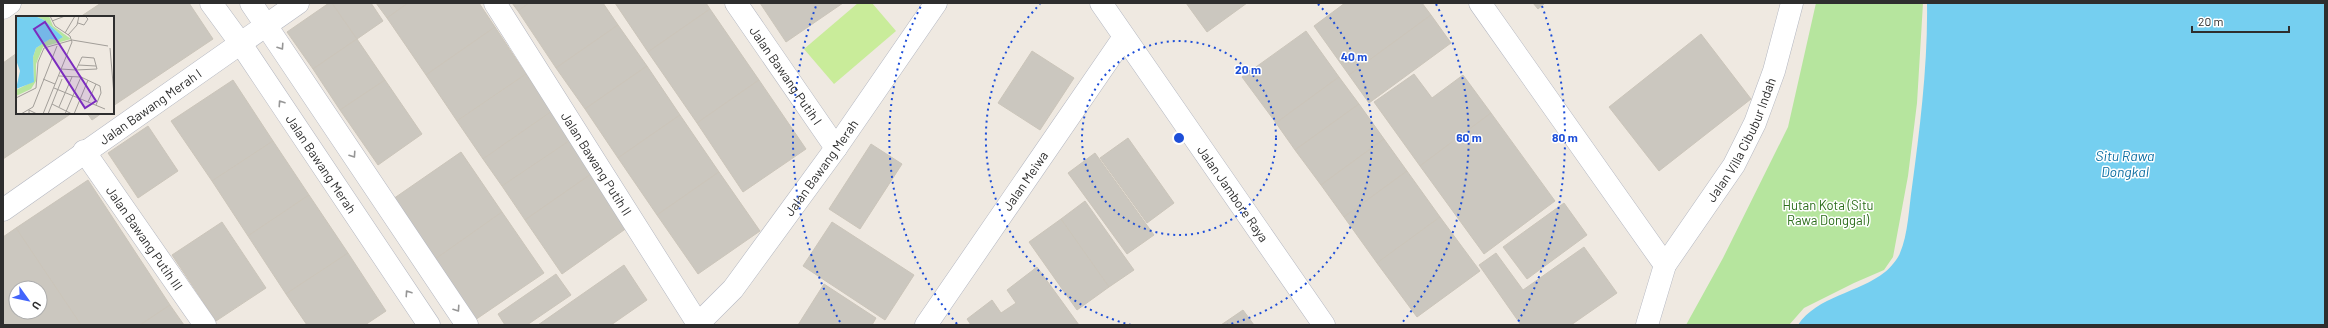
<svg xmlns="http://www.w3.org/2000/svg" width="2328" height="328" font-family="Barlow,sans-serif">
<rect width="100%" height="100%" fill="#efe9e1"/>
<polygon fill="#b6e59e" points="1816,3 1923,3 1917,103 1908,176 1893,257 1884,270 1854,283 1804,308 1789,325 1686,325 1723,258 1788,127"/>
<polygon fill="#c9ec9a" points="858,3 872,3 896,31 834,84 804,49"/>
<path fill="#75cff0" d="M1927 3H2325V325H1798C1817 296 1859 293 1885 272 1890 268 1898 259 1900 253 1908 235 1909 207 1912 187 1920 129 1928 62 1927 3Z"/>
<g fill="#cbc7bf" stroke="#cbc5ba" fill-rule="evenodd">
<polygon points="101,3 189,3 213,39 113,106 113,17 80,17"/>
<polygon points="329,3 332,3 357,39 313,69 287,32"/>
<polygon points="332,3 371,3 383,21 357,39"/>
<polygon points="376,3 408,3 387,18"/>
<polygon points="408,3 479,3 495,27 426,75 387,18"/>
<polygon points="512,3 529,3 518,11"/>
<polygon points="529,3 603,3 618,25 556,68 518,11"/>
<polygon points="615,3 706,3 710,9 648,52"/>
<polygon points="760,3 843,3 786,42"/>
<polygon points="1186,3 1247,3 1207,32"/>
<polygon points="1345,3 1422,3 1431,15 1349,75 1314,26"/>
<polygon points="1533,3 1545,3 1538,9"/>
<polygon points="710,9 759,80 697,123 648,52"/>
<polygon points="1431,15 1451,43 1369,103 1349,75"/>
<polygon points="618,25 647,66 585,109 556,68"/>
<polygon points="495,27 526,74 457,121 426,75"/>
<polygon points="1306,31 1339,77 1276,123 1242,77"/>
<polygon points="1701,34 1751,99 1659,171 1609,107"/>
<polygon points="357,39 385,80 340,110 313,69"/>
<polygon points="1032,51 1074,78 1040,130 998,103"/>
<polygon points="17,53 17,113 72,113 3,159 3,63"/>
<polygon points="647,66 680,115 618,158 585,109"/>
<polygon points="526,74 552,111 483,159 457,121"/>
<polygon points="1414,74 1432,98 1463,75 1491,113 1420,166 1374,102"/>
<polygon points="1339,77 1359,104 1295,150 1276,123"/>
<polygon points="233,80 273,141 212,181 171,121"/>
<polygon points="385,80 422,134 378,165 340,110"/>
<polygon points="759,80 806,149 743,192 697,123"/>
<polygon points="1359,104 1384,139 1321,185 1295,150"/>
<polygon points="552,111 572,139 502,186 483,159"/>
<polygon points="87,113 102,113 92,120"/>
<polygon points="1491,113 1555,201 1484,254 1420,166"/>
<polygon points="680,115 719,172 657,215 618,158"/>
<polygon points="148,126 178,171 138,198 108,153"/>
<polygon points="1128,138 1174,203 1147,223 1100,158"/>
<polygon points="572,139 594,172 525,220 502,186"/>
<polygon points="1384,139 1407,171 1344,217 1321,185"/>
<polygon points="273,141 309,195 248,236 212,181"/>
<polygon points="871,144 902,164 860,229 829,209"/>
<polygon points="461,152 502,212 434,260 393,199"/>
<polygon points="1095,153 1154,235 1127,254 1068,173"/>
<polygon points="1407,171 1440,217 1377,263 1344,217"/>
<polygon points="594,172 631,225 562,274 525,220"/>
<polygon points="719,172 760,231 698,274 657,215"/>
<polygon points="88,180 170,305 140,325 81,325 16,228"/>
<polygon points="309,195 348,253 286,294 248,236"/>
<polygon points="1085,201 1134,270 1109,287 1061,219"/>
<polygon points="1564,203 1587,235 1527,279 1503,247"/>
<polygon points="502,212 544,273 475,320 434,260"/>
<polygon points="1440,217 1480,271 1417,317 1377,263"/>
<polygon points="1061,219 1109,287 1077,310 1029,242"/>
<polygon points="222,222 266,288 216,321 172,255"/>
<polygon points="832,222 914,275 885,320 803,266"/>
<path d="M16 228 81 325H3V237ZM16 288H40V312H16Z"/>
<polygon points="1584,247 1617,293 1571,325 1521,325 1479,265 1496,253 1523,290"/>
<polygon points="348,253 386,311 365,325 307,325 286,294"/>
<polygon points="624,265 647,300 611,325 538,325"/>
<polygon points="1037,267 1079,325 971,325 967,319 992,300 1001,313 1016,303 1007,290"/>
<polygon points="556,274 571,295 527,325 505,325 498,314"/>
<polygon points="824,284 876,318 872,325 798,325"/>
<polygon points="170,305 184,325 140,325"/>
<polygon points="1243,310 1254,325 1221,325"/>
</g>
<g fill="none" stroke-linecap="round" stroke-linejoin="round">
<defs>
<g id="minor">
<path id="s1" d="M211 3 241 44 429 325"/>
<polyline points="251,3 467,325"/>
<path id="s2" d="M495 3 698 324"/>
<path id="s3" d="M736 3 836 148"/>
<polyline points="1480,3 1665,265"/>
<polyline points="3,8 10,3"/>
<path id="s4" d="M84 151 205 325"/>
<path id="s5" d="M3 210 298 3"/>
<path id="s6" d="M697 325 733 289 836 148 936 3"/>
<path id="s7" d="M926 325 1124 37"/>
<path id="s8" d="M1647 325 1665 265 1734 165 1755 123 1774 71 1792 3"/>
</g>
<g id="tertiary">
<path id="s9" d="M1101 3 1324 325"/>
</g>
</defs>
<use href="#minor" stroke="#b4b7c1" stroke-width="23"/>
<use href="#tertiary" stroke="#b4b7c1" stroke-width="23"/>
<use href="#minor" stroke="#fff" stroke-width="22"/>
<use href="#tertiary" stroke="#fff" stroke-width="22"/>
</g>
<defs><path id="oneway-chevron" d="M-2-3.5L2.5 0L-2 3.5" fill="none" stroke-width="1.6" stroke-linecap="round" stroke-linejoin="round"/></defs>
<g stroke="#969696">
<use href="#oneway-chevron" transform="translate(281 47) rotate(56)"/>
<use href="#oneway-chevron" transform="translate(281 103) rotate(-124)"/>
<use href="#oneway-chevron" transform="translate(353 155) rotate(56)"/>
<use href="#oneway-chevron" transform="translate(408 293) rotate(-124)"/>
<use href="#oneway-chevron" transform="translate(457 309) rotate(56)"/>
</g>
<g fill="none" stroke="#1d4ed8" stroke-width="2" stroke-dasharray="2 4">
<circle cx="1179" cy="138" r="97"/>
<path d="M1131 325A193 193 0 0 1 1040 4M1318 4A193 193 0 0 1 1227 325"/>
<path d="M957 324A290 290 0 0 1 922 4M1436 4A290 290 0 0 1 1401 324"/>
<path d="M840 322A386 386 0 0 1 816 6M1542 6A386 386 0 0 1 1518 322"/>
</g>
<g text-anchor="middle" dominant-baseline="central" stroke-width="3" stroke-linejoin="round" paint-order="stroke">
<g font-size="13" fill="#2e2e2e" stroke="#fff">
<text stroke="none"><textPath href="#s3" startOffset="88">Jalan Bawang Putih I</textPath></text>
<text stroke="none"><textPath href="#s5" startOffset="180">Jalan Bawang Merah I</textPath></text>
<text stroke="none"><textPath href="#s8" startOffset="210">Jalan Villa Cibubur Indah</textPath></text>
<text stroke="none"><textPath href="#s1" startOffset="195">Jalan Bawang Merah</textPath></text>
<text stroke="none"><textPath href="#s2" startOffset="190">Jalan Bawang Putih II</textPath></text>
<text stroke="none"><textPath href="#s6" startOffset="201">Jalan Bawang Merah</textPath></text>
<text stroke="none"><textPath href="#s7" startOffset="175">Jalan Meiwa</textPath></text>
<text stroke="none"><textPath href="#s9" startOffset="232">Jalan Jambore Raya</textPath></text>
<text stroke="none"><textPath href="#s4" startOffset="106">Jalan Bawang Putih III</textPath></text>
</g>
<g font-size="13" fill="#2c6e1b" stroke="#fff">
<text x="1828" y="205">Hutan Kota (Situ<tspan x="1828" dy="15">Rawa Donggal)</tspan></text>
</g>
<g font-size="14" font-style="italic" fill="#0d6fa3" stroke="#fff">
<text x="2125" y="155">Situ Rawa<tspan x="2125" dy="16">Dongkal</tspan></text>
</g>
</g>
<g transform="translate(16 16)">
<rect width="98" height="98" fill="#efe9e1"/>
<path d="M19 0H33L37 10 55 23 27 31 20 48V65L15 73 0 80V74L18 65 17 41 20 32 35 22 41 24 47 21 28 4Z" fill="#b6e59e"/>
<path d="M19 0 28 4 47 21 42 24 34 23 20 32 17 41 18 66 0 73 4 55 0 44V1Z" fill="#75cff0"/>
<path fill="none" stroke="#a29e99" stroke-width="1" d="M36 5 49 0M62 7 68 9 72 3 69 0M49 17 59 0M52 19 61 9 63 0M94 32 98 79M62 49 80 50M45 53 60 54 81 53 78 42 66 41 60 54M43 60 65 61 84 70 85 77 80 89M27 63 39 68M38 72 89 93M0 82 20 72 22 46 28 32 56 24 92 30M72 86 80 68M36 88 56 98M43 91 56 61M5 98 17 91 41 30M13 98V94L21 98M27 98 56 26 54 20 39 10 34 0M32 98 46 63M49 98 65 61M58 98 72 64"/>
<path fill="#7b2cbf" fill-opacity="0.15" stroke="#7b2cbf" stroke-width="2" d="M29 6 80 85 69 92 18 13Z"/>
<rect width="98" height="98" fill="none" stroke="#2e2e2e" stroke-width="2"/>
</g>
<circle cx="1179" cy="138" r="6" fill="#1d4ed8" stroke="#fff" stroke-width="2"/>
<g font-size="12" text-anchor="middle" font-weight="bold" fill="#1d4ed8" stroke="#fff" stroke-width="3" stroke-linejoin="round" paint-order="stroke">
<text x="1354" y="61">40 m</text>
<text x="1248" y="74">20 m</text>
<text x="1469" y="142">60 m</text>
<text x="1565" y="142">80 m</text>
</g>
<rect width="2328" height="328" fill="none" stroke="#2e2e2e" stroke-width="8"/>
<g transform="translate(28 300) rotate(123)"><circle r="19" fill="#ffffff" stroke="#ababab"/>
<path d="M0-3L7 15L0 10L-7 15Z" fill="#4264fb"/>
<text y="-6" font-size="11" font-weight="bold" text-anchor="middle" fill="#2e2e2e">U</text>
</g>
<path d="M2192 26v6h97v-6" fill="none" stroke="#2e2e2e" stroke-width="2"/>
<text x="2198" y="26" font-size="12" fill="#2e2e2e" stroke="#ffffff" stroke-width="3" paint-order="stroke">20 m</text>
</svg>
